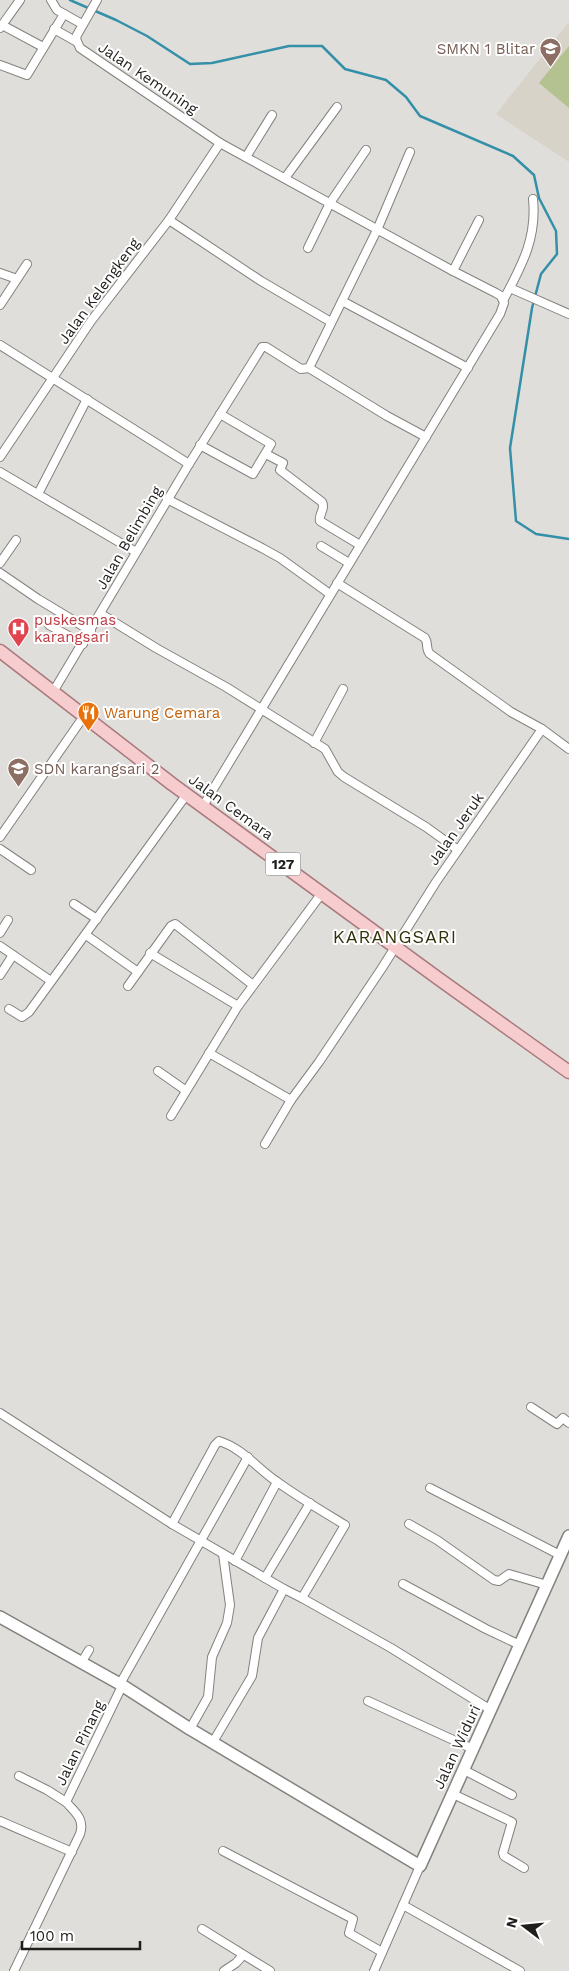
<svg xmlns="http://www.w3.org/2000/svg" width="569" height="1971" font-family="'Work Sans',sans-serif">
<rect width="100%" height="100%" fill="#e0deda"/>
<polygon fill="#d8d3c8" points="569,22 569,162 496,114"/>
<polygon fill="#b4c191" points="569,46 569,108 539,83"/>
<g fill="none" stroke-linecap="round" stroke-linejoin="round">
<polyline stroke="#3490a8" stroke-width="2.5" points="70,0 116,20 147,36 190,64 212,63 289,46 322,46 345,69 386,80 406,97 420,116 513,156 534,175 539,198 556,231 557,254 541,274 532,308 510,448 516,521 536,534 569,539"/>
<defs>
<g id="street">
<polyline points="51,0 57,10 82,24"/>
<polyline points="97,0 77,35 76,39 80,48 220,143 453,271 496,293 501,296 504,303 500,314 203,806"/>
<polyline points="2,25 43,47"/>
<polyline points="0,28 20,0"/>
<polyline points="54,29 77,42"/>
<polyline points="0,65 27,75 64,14"/>
<polyline points="246,157 272,115"/>
<polyline points="285,178 337,107"/>
<polyline points="169,220 261,281 331,322"/>
<polyline points="308,248 330,203 366,150"/>
<polyline points="453,271 479,220"/>
<polyline points="0,273 17,279"/>
<polyline points="510,288 569,314"/>
<path d="M504 299C522 265 537 238 533 199"/>
<polyline points="342,301 468,368"/>
<polyline points="0,305 27,264"/>
<polyline points="0,345 189,464"/>
<polyline points="309,368 377,230 410,152"/>
<polyline points="200,445 253,474 271,444 220,414"/>
<path d="M266 454 283 463 280 470 322 502C326 509 318 515 320 521L360 545"/>
<polyline points="0,457 91,321 169,220 220,143"/>
<polyline points="0,472 136,552"/>
<polyline points="38,494 87,399"/>
<polyline points="167,499 262,548 280,558 330,594"/>
<polyline points="321,546 349,563"/>
<polyline points="0,563 16,540"/>
<polyline points="0,573 38,599 91,631"/>
<path d="M337 583 425 638C429 644 425 649 430 654L511 712 542 729 569 749"/>
<polyline points="101,614 156,648 226,687 325,749 338,772 344,777 426,827 458,850"/>
<polyline points="49,625 83,644"/>
<polyline points="53,692 189,464 262,347 266,347 301,369 309,368 387,416 426,437"/>
<polyline points="314,743 343,689"/>
<polyline points="0,837 84,716"/>
<polyline points="0,849 31,870"/>
<polyline points="74,904 97,919"/>
<polyline points="0,933 8,920"/>
<polyline points="86,935 138,972"/>
<polyline points="0,946 51,981"/>
<polyline points="150,953 238,1006"/>
<polyline points="0,975 13,955"/>
<polyline points="128,986 171,926 175,924 253,985"/>
<polyline points="9,1009 22,1017 29,1012 187,794"/>
<polyline points="209,1053 291,1100"/>
<polyline points="158,1071 185,1090"/>
<polyline points="171,1116 238,1006 322,893"/>
<polyline points="265,1144 291,1100 319,1062 382,968 436,882 542,729"/>
<polyline points="531,1407 557,1424 563,1418 569,1423"/>
<polyline points="0,1413 172,1524 284,1589 258,1638 252,1676 213,1742"/>
<polyline points="430,1488 560,1555"/>
<path d="M172 1524 215 1445 219 1441C242 1448 257 1468 276 1481 298 1497 322 1511 345 1525L302 1598 284 1589"/>
<polyline points="409,1524 437,1540 494,1580 499,1581 509,1574 547,1585"/>
<polyline points="235,1561 277,1482"/>
<polyline points="265,1578 310,1503"/>
<polyline points="403,1584 486,1629 520,1645"/>
<polyline points="302,1598 391,1648 491,1710"/>
<polyline points="81,1663 89,1650"/>
<polyline points="120,1684 248,1457"/>
<polyline points="368,1701 473,1749"/>
<polyline points="190,1729 208,1697 212,1657 227,1623 230,1605 223,1554"/>
<polyline points="464,1770 512,1795"/>
<polyline points="19,1776 47,1790 66,1802"/>
<polyline points="453,1794 512,1822 503,1853 504,1856 524,1868"/>
<polyline points="0,1821 72,1852"/>
<polyline points="223,1851 353,1919 349,1933 382,1952"/>
<polyline points="403,1905 520,1971"/>
<polyline points="202,1929 270,1971"/>
<path d="M14 1971 80 1834C85 1819 75 1812 66 1802L122 1686"/>
<polyline points="224,1971 236,1963 243,1955"/>
<polyline points="374,1971 420,1866"/>
</g>
<polyline id="secondary" points="0,1617 120,1684 190,1729 420,1866 569,1536"/>
<polyline id="primary" points="0,651 172,784 439,979 569,1072"/>
</defs>
<use href="#street" stroke="#84827e" stroke-width="10"/>
<use href="#secondary" stroke="#84827e" stroke-width="14"/>
<use href="#primary" stroke="#a8797c" stroke-width="15"/>
<use href="#street" stroke="#fff" stroke-width="8"/>
<use href="#secondary" stroke="#fff" stroke-width="11"/>
<use href="#primary" stroke="#f7cccf" stroke-width="12"/>
</g>
<defs>
<symbol id="school-pin" viewBox="-11 -11 22 30"><path d="M0 17L-7.5 6A9.5 9.5 0 1 1 7.5 6Z" fill="#8d6e63" stroke="#fff"/><path d="M0-5L7-2L0 1L-7-2ZM-4 1L0 2.5L4 1V4Q0 6-4 4Z" fill="#fff"/></symbol>
<symbol id="hospital-pin" viewBox="-11 -11 22 30"><path d="M0 17L-7.5 6A9.5 9.5 0 1 1 7.5 6Z" fill="#e0444e" stroke="#fff"/><path d="M-5-5h3v3.5h4V-5h3V5h-3V1.5h-4V5h-3Z" fill="#fff"/></symbol>
<symbol id="restaurant-pin" viewBox="-11 -11 22 30"><path d="M0 17L-7.5 6A9.5 9.5 0 1 1 7.5 6Z" fill="#e8710a" stroke="#fff"/><path d="M-5-6h1v4h1v-4h1v4h1v-4h1v5L-1.5 .5V6h-2V.5L-5-1ZM5-6V6H3V1.5H1.5Q1.5-4 5-6Z" fill="#fff"/></symbol>
</defs>
<g fill-rule="evenodd">
<use href="#school-pin" x="538" y="36" width="25" height="34"/>
<use href="#hospital-pin" x="6" y="616" width="25" height="34"/>
<use href="#restaurant-pin" x="76" y="700" width="25" height="34"/>
<use href="#school-pin" x="6" y="756" width="25" height="34"/>
</g>
<g text-anchor="middle" dominant-baseline="central" stroke-width="4" stroke-linejoin="round" paint-order="stroke">
<rect fill="#fff" stroke="#626260" stroke-width="1" x="265.5" y="852.5" width="35" height="23" rx="4"/>
<g font-size="14" font-weight="bold" fill="#1f1e1c">
<text x="283" y="864">127</text>
</g>
<g font-size="15" fill="#785e54" stroke="#fff" text-anchor="end">
<text x="535" y="49">SMKN 1 Blitar</text>
<text x="34" y="769" text-anchor="start">SDN karangsari 2</text>
</g>
<g font-size="15" fill="#1f1e1c" stroke="#fff">
<text transform="translate(148 78) rotate(34)">Jalan Kemuning</text>
<text transform="translate(99 291) rotate(-54)">Jalan Kelengkeng</text>
<text transform="translate(129 538) rotate(-60)">Jalan Belimbing</text>
<text transform="translate(231 807) rotate(36)">Jalan Cemara</text>
<text transform="translate(456 829) rotate(-55)">Jalan Jeruk</text>
<text transform="translate(80 1743) rotate(-64)">Jalan Pinang</text>
<text transform="translate(457 1747) rotate(-65)">Jalan Widuri</text>
</g>
<g font-size="15" fill="#be3a42" stroke="#fff" text-anchor="start">
<text x="34" y="620">puskesmas<tspan x="34" dy="17">karangsari</tspan></text>
</g>
<g font-size="15" fill="#c56008" stroke="#fff" text-anchor="start">
<text x="104" y="713">Warung Cemara</text>
</g>
<g font-size="18" letter-spacing="1" fill="#303309" stroke="#fff">
<text x="395" y="936">KARANGSARI</text>
</g>
</g>
<g transform="translate(524 1926) rotate(286)" stroke="#ffffff" stroke-width="4" paint-order="stroke">
<path d="M0-4L9 19L0 12L-9 19Z" fill="#1f1e1c"/>
<text y="-8" font-size="14" font-weight="bold" text-anchor="middle" fill="#1f1e1c">N</text>
</g>
<path d="M22 1941v8h118v-8" fill="none" stroke="#1f1e1c" stroke-width="2.5"/>
<text x="30" y="1941" font-size="15" fill="#1f1e1c" stroke="#ffffff" stroke-width="4" paint-order="stroke">100 m</text>
</svg>
